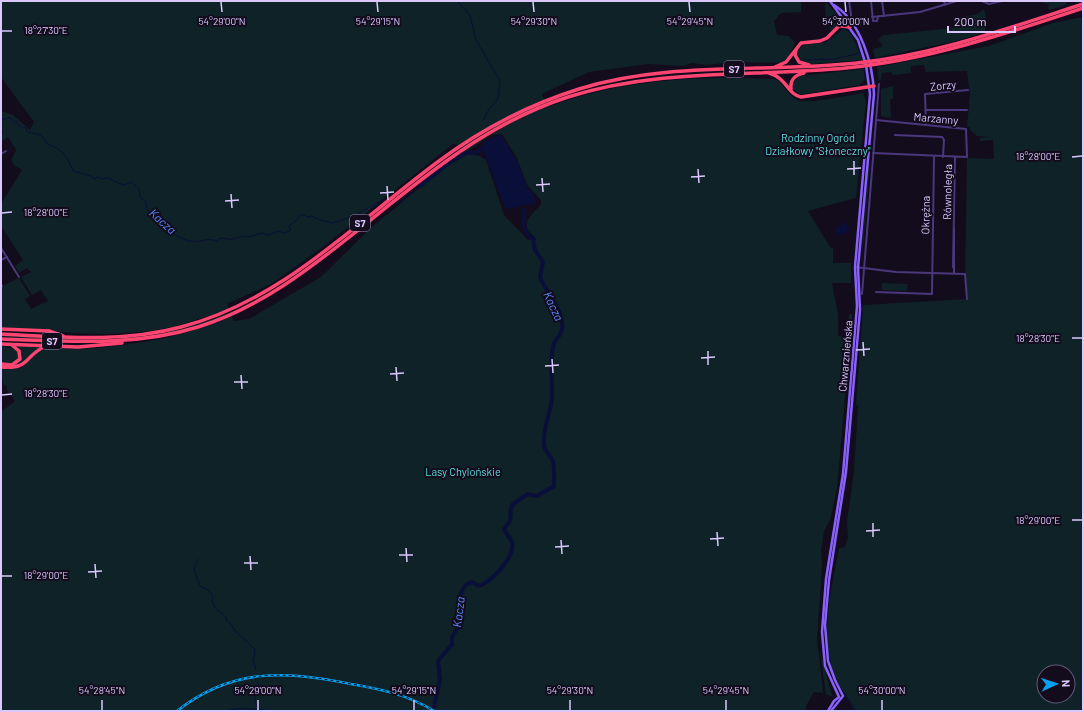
<svg xmlns="http://www.w3.org/2000/svg" width="1084" height="712" font-family="Barlow,sans-serif">
<rect width="100%" height="100%" fill="#130c1d"/>
<g fill="#0f2227" fill-rule="evenodd">
<path d="M1 1H801V12L781 13 774 21 777 35 789 36 795 43 788 57 780 63 733 62 707 65 692 63 683 66 648 64 589 72 542 94 547 107C625 79 693 76 775 79 784 83 787 95 797 100 807 105 850 95 863 93L866 101 856 198 808 211 830 247 833 248V263H851V283H832L838 315V336L847 337 849 314H852V320L837 488 830 520 824 531 821 550 822 567 817 639 825 708 823 693 814 692 806 706V711H1V412L15 401 7 390V386L3 385 1 368H21L37 352 44 349C61 346 79 349 96 348 142 344 190 335 232 316L234 321 249 319 321 277 373 226 469 147 453 144 323 247 271 284 227 304 229 309C204 317 181 326 156 330 104 338 52 331 1 327V287L19 278 30 296 25 299 31 309 48 301 41 290 32 295 21 277 31 272 27 268 19 273 15 266 23 260 1 226V204L22 170 14 165 11 160 16 150 8 137 2 141 1 139 3 130 1 128V111L13 115 30 130 34 122 1 77ZM502 134 517 158 527 185 541 200V204C536 212 523 218 528 230 530 234 535 235 536 240H528L504 215 486 160 480 156 465 153 491 135Z"/>
<polygon points="825,1 841,19 839,25 830,31 830,25 826,25"/>
<polygon points="1042,1 1069,1 1065,5 1050,10 1048,9 1049,4 1043,3"/>
<polygon points="984,9 986,18 985,32 956,41 875,58 873,49 881,47 882,44 878,40 883,35 954,28 954,19 978,14"/>
<path d="M1083 17V711H855C846 696 836 682 831 665 821 626 832 587 839 548L845 547 848 538 847 521 854 472 858 405H856L863 305 968 299 965 275 967 158 994 159 993 140 980 141V138L990 137 977 136 970 130V127H967L970 95 967 71 926 72 924 65 911 66V73L893 75 891 72 882 73 881 80 879 81 877 67 989 46 1053 23ZM1044 672H1068V696H1044Z"/>
<path d="M842 28 851 33 863 60 809 64 801 62 797 55C799 40 813 46 825 42 831 39 837 33 842 28Z"/>
<polygon points="864,69 865,80 859,85 804,94 798,94 793,89 793,82 799,76"/>
<polygon points="893,86 893,99 890,99 891,118 881,116 881,89"/>
<polygon points="869,163 870,163 863,247 862,239"/>
<polygon points="882,283 908,284 907,291 882,290"/>
<path d="M230 312C227 317 215 319 209 322 143 347 70 340 1 337 9 333 74 339 89 339 138 340 185 331 230 312Z"/>
<polygon points="1,346 16,349 19,354 18,360 11,364 1,363"/>
<polygon points="17,346 41,347 20,366 16,365 21,360 22,354"/>
<polygon points="820,651 832,696 826,695"/>
</g>
<g fill="#090f39">
<polygon points="500,134 517,161 527,187 534,194 535,203 507,209 505,208 485,155 482,143"/>
<polygon points="845,222 850,230 839,236 835,229"/>
</g>
<g fill="none" stroke-linecap="round" stroke-linejoin="round">
<g stroke="#090f39" stroke-width="1">
<polyline points="457,1 470,15 476,40 500,81 498,99 489,109 483,121"/>
<polyline points="824,44 843,29 847,29 855,39 862,58"/>
<polyline points="801,60 835,59 860,53"/>
<polyline points="864,68 866,82"/>
<polyline points="865,97 866,92"/>
<path d="M1 116 3 120 10 117 14 122H17L19 126 26 128 27 132C38 134 43 134 47 144 63 149 67 156 73 171L91 176 94 179 97 177 102 179 108 178 123 185 132 182 139 189 140 197 146 202 147 210C163 219 170 237 189 241 200 243 206 237 217 241L220 238C231 239 232 241 241 236L249 237 262 233 269 235 278 231 284 233 290 231 289 226 297 220 300 215H305L307 217 312 216 320 220 333 223 353 216"/>
<polyline points="395,204 402,201 417,189"/>
<polyline points="354,216 384,199"/>
<polyline points="198,559 194,570 200,586 209,590 213,597 212,601 216,609 226,617 227,621 231,624 236,632 254,648 255,654 253,660 256,670"/>
<path d="M258 683 260 688C254 698 252 701 260 710"/>
<polyline points="845,694 857,711"/>
<path d="M227 711C236 707 260 709 271 711"/>
</g>
<g stroke="#090f39" stroke-width="4">
<polyline points="420,186 449,163 466,153 476,153 481,149 487,149"/>
<path d="M524 210V226L528 235 533 239 535 250 543 262 540 277 542 282C550 296 569 319 560 335"/>
<path d="M434 707 440 680 438 661 452 644V637C454 632 460 628 460 620 460 608 457 593 467 584L473 582 478 586C491 583 515 557 512 543 511 538 506 534 504 529L510 521 511 508 513 504 528 494 537 496 554 486C554 481 555 463 552 459 549 454 544 451 544 444 543 431 548 417 551 405 555 388 546 349 558 337"/>
</g>
<g stroke="#4a377c" stroke-width="2">
<polyline points="849,1 852,22"/>
<polyline points="871,1 873,21 877,21 878,17"/>
<polyline points="882,1 884,16"/>
<polyline points="944,1 945,5"/>
<polyline points="982,1 989,4 1002,1"/>
<polyline points="872,17 920,12 957,1"/>
<polyline points="926,110 967,110"/>
<polyline points="926,125 925,94 968,90"/>
<polyline points="895,135 942,137 944,140 943,157"/>
<polyline points="873,153 967,157 966,129 876,120"/>
<polyline points="1,154 6,151"/>
<polyline points="1,248 19,277"/>
<polyline points="1,260 7,257"/>
<polyline points="855,267 896,272 965,274 967,299"/>
<polyline points="953,267 955,157"/>
<polyline points="954,273 954,229"/>
<polyline points="1,285 2,286"/>
<polyline points="876,292 932,294 934,156"/>
<polyline points="862,294 879,84"/>
</g>
<g stroke="#8961fd" stroke-width="2.5">
<polyline points="828,711 834,701 839,697 825,666 822,632 826,579 843,474 857,306 855,267 870,94 866,65 858,40 830,1"/>
<path d="M831 711 843 696 835 680 828 661 825 625 829 580 846 472 860 310 858 268 874 94C873 64 861 22 834 5"/>
</g>
<g stroke="#fd4572" stroke-width="3.5">
<polyline points="841,26 850,27"/>
<polyline points="796,50 795,55 799,62 809,65"/>
<polyline points="775,67 786,62 801,43 820,41 827,38 847,18"/>
<path d="M769 73C787 78 787 94 801 97L874 86"/>
<path d="M791 89C790 79 795 75 804 73"/>
<polyline points="1,329 49,331 63,336"/>
<path d="M1 334C61 337 122 343 181 327 284 300 356 222 439 161 482 129 528 105 579 89 669 61 765 73 857 63 935 55 1009 28 1083 4"/>
<path d="M1 339C67 341 134 347 198 327 259 308 308 270 357 231 422 178 487 123 568 97 658 68 752 77 846 68 928 60 1005 34 1083 8"/>
<polyline points="1,344 78,347 122,343"/>
<polyline points="1,364 12,365 20,359 19,351 12,345"/>
<path d="M1 367C31 370 24 355 46 346"/>
</g>
<defs>
<path id="rail" d="M177 711C233 667 285 671 351 684 380 689 409 695 434 711"/>
</defs>
<use href="#rail" stroke="#03a1f0" stroke-width="2.5"/>
<use href="#rail" stroke="#130c1d" stroke-width="1" stroke-dasharray="3" stroke-linecap="butt"/>
</g>
<path fill="none" stroke="#dbc9fe" stroke-width="1.5" d="M221 2 222 12M377 2 378 12M533 2 534 12M689 2 690 12M845 2 846 12M2 31H12M1072 157 1082 156M854 161V175M698 169 699 183M847 169 861 168M691 177 705 176M542 178 543 192M536 185 550 184M387 186 388 200M380 193 394 192M231 194 232 208M225 201 239 200M2 213 12 212M1072 338H1082M863 342 864 356M856 350 870 349M708 351V365M701 358 715 357M552 359 553 373M545 366 559 365M396 367 397 381M390 374 404 373M241 375 242 389M234 382H248M2 395 12 394M1072 520H1082M873 523V537M866 531 880 530M717 532 718 546M710 539 724 538M561 540 562 554M555 547 569 546M406 548 407 562M399 555H413M250 556 251 570M244 563H258M95 564 96 578M88 572 102 571M2 576H12M102 700V710M258 700V710M414 700V710M570 700V710M726 700V710M882 700V710"/>
<g text-anchor="middle" dominant-baseline="central" stroke-width="4" stroke-linejoin="round" paint-order="stroke">
<g fill="#130c1d" stroke="#9f90ba" stroke-width="1">
<rect x="724" y="61" width="20" height="16" rx="3"/>
<rect x="350" y="215" width="20" height="16" rx="3"/>
<rect x="42" y="333" width="20" height="16" rx="3"/>
</g>
<g font-size="10" font-weight="bold" fill="#dbc9fe">
<text x="734" y="69">S7</text>
<text x="360" y="223">S7</text>
<text x="52" y="341">S7</text>
</g>
<g font-size="11" fill="#dbc9fe" stroke="#130c1d">
<text transform="translate(943 85) rotate(-6)">Zorzy</text>
<text transform="translate(936 118) rotate(5)">Marzanny</text>
<text transform="translate(947 192) rotate(-89)">Równoległa</text>
<text transform="translate(925 215) rotate(-89)">Okrężna</text>
<text transform="translate(845 356) rotate(-85)">Chwarznieńska</text>
</g>
<g font-size="11" fill="#57dcda" stroke="#130c1d">
<text x="818" y="137">Rodzinny Ogród<tspan x="818" dy="13">Działkowy "Słoneczny"</tspan></text>
<text x="463" y="471">Lasy Chylońskie</text>
</g>
<g font-size="12" font-style="italic" fill="#588afd" stroke="#130c1d">
<text transform="translate(163 221) rotate(42)">Kacza</text>
<text transform="translate(554 306) rotate(65)">Kacza</text>
<text transform="translate(458 612) rotate(-83)">Kacza</text>
</g>
</g>
<g font-size="10" text-anchor="middle" fill="#dbc9fe" stroke="#130c1d" stroke-width="4" stroke-linejoin="round" paint-order="stroke">
<text x="222" y="25">54°29'00"N</text>
<text x="378" y="25">54°29'15"N</text>
<text x="534" y="25">54°29'30"N</text>
<text x="690" y="25">54°29'45"N</text>
<text x="846" y="25">54°30'00"N</text>
<text x="46" y="34">18°27'30"E</text>
<text x="1038" y="160">18°28'00"E</text>
<text x="46" y="216">18°28'00"E</text>
<text x="1038" y="342">18°28'30"E</text>
<text x="46" y="397">18°28'30"E</text>
<text x="1038" y="524">18°29'00"E</text>
<text x="46" y="579">18°29'00"E</text>
<text x="102" y="694">54°28'45"N</text>
<text x="258" y="694">54°29'00"N</text>
<text x="414" y="694">54°29'15"N</text>
<text x="570" y="694">54°29'30"N</text>
<text x="726" y="694">54°29'45"N</text>
<text x="882" y="694">54°30'00"N</text>
</g>
<rect width="1084" height="712" fill="none" stroke="#dbc9fe" stroke-width="4"/>
<g transform="translate(1056 684) rotate(87)"><circle r="19" fill="#130c1d" stroke="#635877"/>
<path d="M0-3L7 15L0 10L-7 15Z" fill="#03a1f0"/>
<text y="-6" font-size="11" font-weight="bold" text-anchor="middle" fill="#dbc9fe">N</text>
</g>
<path d="M948 26v6h67v-6" fill="none" stroke="#dbc9fe" stroke-width="2"/>
<text x="954" y="26" font-size="12" fill="#dbc9fe" stroke="#130c1d" stroke-width="3" paint-order="stroke">200 m</text>
</svg>
